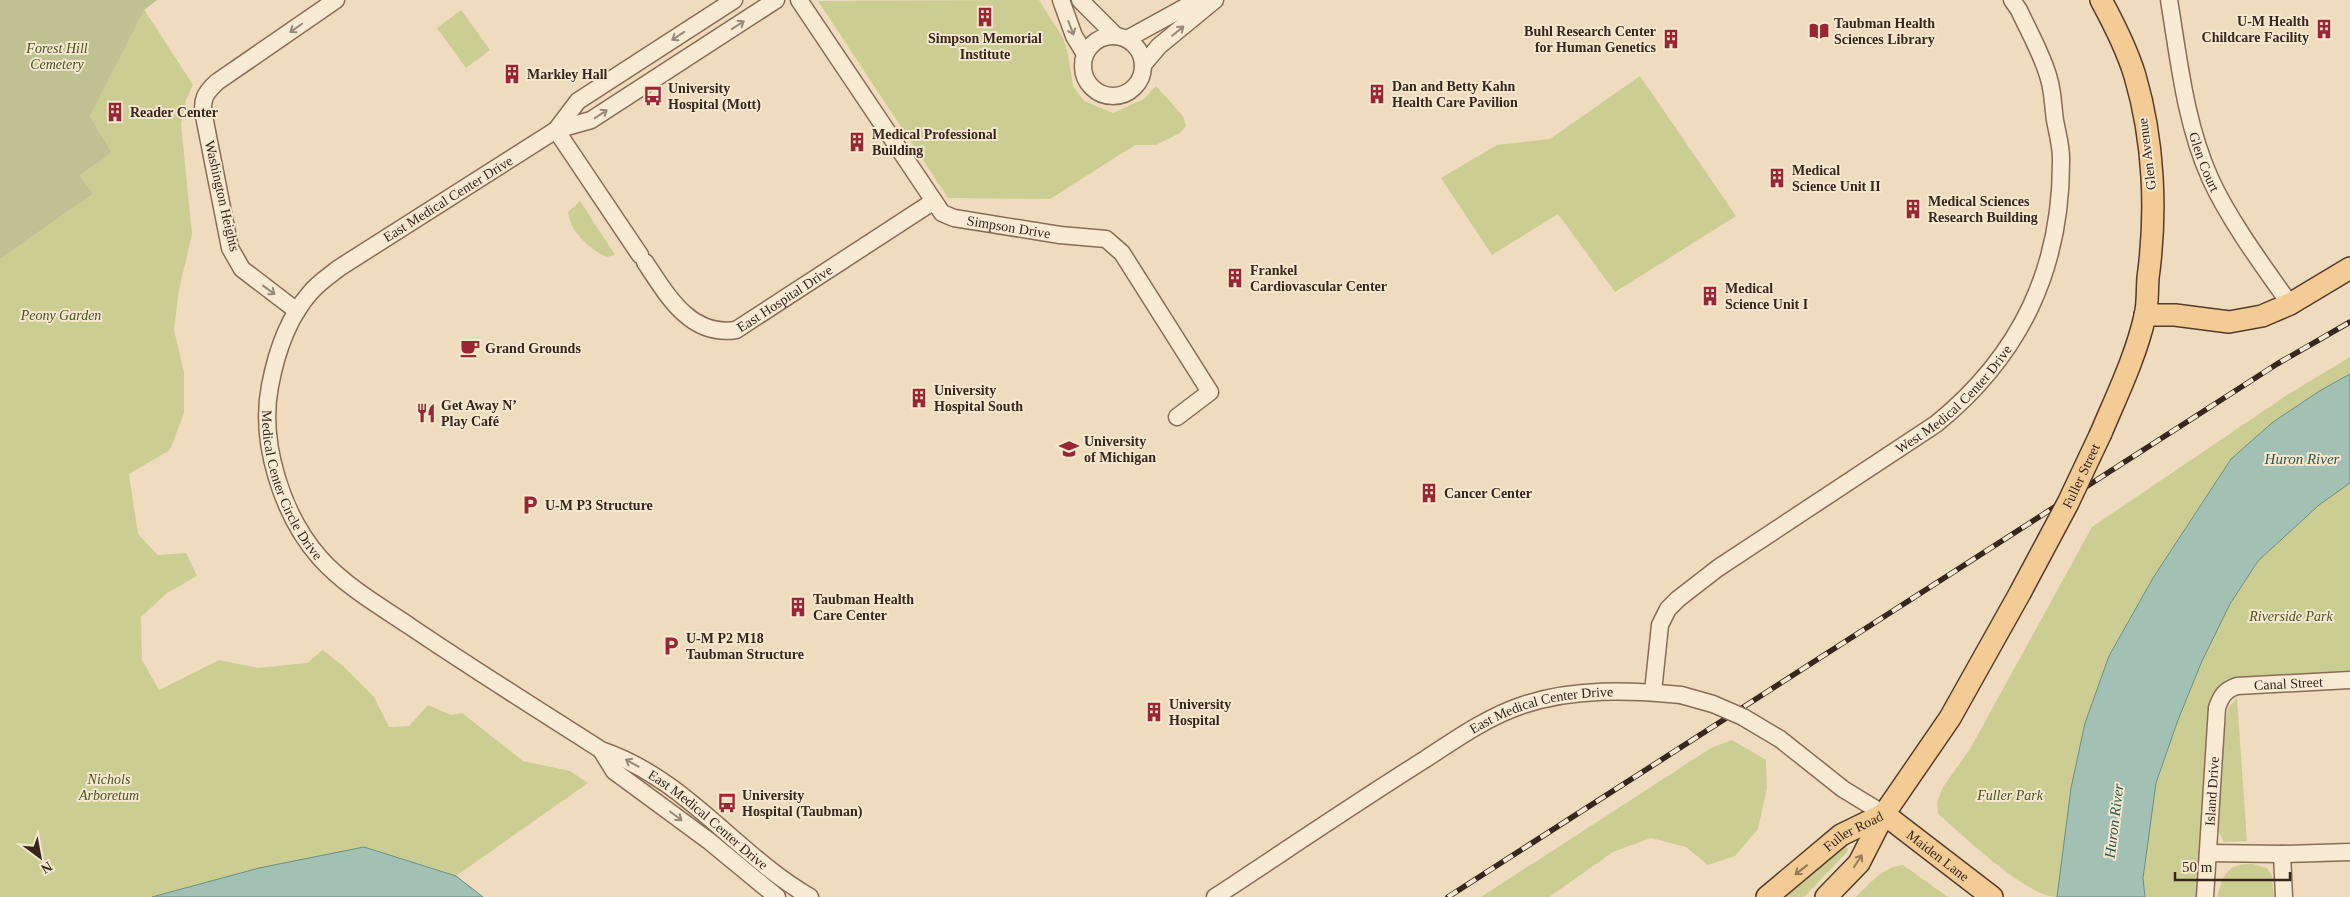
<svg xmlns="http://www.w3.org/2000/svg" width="2350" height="897" font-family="'Times New Roman',serif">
<rect width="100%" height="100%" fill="#efdcbf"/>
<g fill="#cccd93">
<polygon points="1039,0 1063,38 1068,54 1073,86 1084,101 1113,113 1144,99 1156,86 1183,116 1186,126 1180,133 1156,145 1135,145 1050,199 948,198 818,1"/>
<polygon points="144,9 193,85 186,100 181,124 192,234 179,290 174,330 184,372 184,413 170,450 129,474 138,534 158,555 186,553 197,576 167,593 141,617 142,660 159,690 219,660 258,668 307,663 323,650 344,667 374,697 389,727 409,726 428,705 451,715 462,713 523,761 570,771 588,783 456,876 364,847 259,868 152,897 0,897 0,259 93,194 80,175 112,153 90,116"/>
<polygon points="461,10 490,50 466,68 437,28"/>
<polygon points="1640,76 1736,216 1615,292 1558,214 1492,255 1441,178 1497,145 1550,139"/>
<path d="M580 201 615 255 607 257C590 250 570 232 568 212Z"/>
<path d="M2350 357V374L2321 390 2273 422 2231 459 2109 656 2085 723 2071 788 2057 897C2026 897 1963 835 1938 814L1937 802 1943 787 1970 749 2092 527 2287 395Z"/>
<polygon points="2350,483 2350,671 2226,679 2222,690 2198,897 2145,897 2143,878 2156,783 2178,720 2202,661 2230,604 2258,561 2319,505"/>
<polygon points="2237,698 2247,841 2224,842 2217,829 2225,727 2228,708"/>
<polygon points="1732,740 1766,760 1767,788 1758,829 1735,856 1708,865 1686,847 1651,838 1613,852 1549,897 1481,897 1711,748"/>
<polygon points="1845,846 1848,849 1847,852 1804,897 1780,897"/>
<path d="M2253 864 2267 868 2272 876 2274 897H2217C2223 875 2227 863 2253 864Z"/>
<path d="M1903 865 1948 897H1856C1871 883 1882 867 1903 865Z"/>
</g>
<polygon fill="#c0c193" points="0,0 157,0 144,10 90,116 112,153 80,175 93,194 0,259"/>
<g fill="#a3c0b4" stroke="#6a8e81">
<polygon points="2350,374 2350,483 2319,505 2258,561 2230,604 2202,661 2178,720 2156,783 2143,878 2145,897 2057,897 2071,788 2085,723 2109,656 2153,578 2231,459 2273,422 2321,390"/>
<polygon points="364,847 456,876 483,897 152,897 259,868"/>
</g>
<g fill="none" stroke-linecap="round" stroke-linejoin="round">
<defs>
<g id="minor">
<path id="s1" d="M776 0 591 120 556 130 339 268C329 276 318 283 310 293 288 318 276 354 270 386 259 442 282 515 320 558 345 586 380 606 411 627 473 669 537 709 601 750 685 778 736 854 810 897"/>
<path id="s2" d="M799 0 942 213 954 218 1060 235 1106 239 1122 253 1210 392 1177 417"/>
<polyline points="1061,0 1074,36 1085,54"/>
<polyline points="1080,0 1116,36"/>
<path id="s3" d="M2169 0C2179 60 2185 122 2210 178 2229 220 2263 266 2290 304"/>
<circle cx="1113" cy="66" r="30"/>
<polyline points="1127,39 1198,0"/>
<polyline points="1143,65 1159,46 1215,0"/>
<polyline points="556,130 578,101 734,0"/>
<polyline points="556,130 640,255"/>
<path id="s4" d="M645 262C667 295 690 337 736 330L934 201"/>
<path d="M297 311 242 269 230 248 204 116C201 100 205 93 217 82L336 0"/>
<path id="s5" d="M1653 692 1660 625 1668 609 1678 599 1718 568 1936 424C2021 355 2062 268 2061 158 2061 145 2057 132 2055 120 2053 107 2053 92 2049 79 2043 56 2029 32 2019 10L2012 0"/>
<polyline points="1743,717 1780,739 1843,789 1884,814"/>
<polyline points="601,750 614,771 709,841 777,897"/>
<polyline points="2208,853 2282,854 2350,852"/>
<polyline points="2282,854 2284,897"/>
<path id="s6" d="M1215 897C1285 851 1354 804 1424 760 1456 739 1487 717 1523 705 1573 688 1630 690 1681 695"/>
<path id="s7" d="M2205 897 2217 708C2221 696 2225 690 2237 686L2350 680"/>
</g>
<g id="major">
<polyline points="2145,315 2175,315 2229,322 2262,316 2290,304 2350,268"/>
<path d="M2101 433C2117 395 2136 356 2145 316 2148 304 2147 291 2148 278 2157 212 2154 141 2135 76 2127 49 2114 24 2101 0"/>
<path id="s8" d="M1884 814 1992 897"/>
<path id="s9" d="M1767 897 1841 835 1884 814"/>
<polyline points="1826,897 1859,863 1884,814 1950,718 2020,593"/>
</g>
</defs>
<use href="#minor" stroke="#886c57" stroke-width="19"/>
<use href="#major" stroke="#553b2c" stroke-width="24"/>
<use href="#minor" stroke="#f9ead3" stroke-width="16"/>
<use href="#major" stroke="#f3cc95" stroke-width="21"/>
<defs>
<polyline id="rail" points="1448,897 2277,364 2350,322"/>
</defs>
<use href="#rail" stroke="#37261c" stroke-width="5.5"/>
<use href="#rail" stroke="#f6e7cf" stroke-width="4" stroke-dasharray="11" stroke-linecap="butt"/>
<defs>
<polyline id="minor-bridge" points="1681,695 1713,704 1743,717"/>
<g id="major-bridge">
<path id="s10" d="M2020 593 2068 503 2101 433"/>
</g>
</defs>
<use href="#minor-bridge" stroke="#886c57" stroke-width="19" stroke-linecap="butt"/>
<use href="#major-bridge" stroke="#553b2c" stroke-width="24" stroke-linecap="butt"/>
<use href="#minor-bridge" stroke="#f9ead3" stroke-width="16"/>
<use href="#major-bridge" stroke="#f3cc95" stroke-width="21"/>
</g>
<defs><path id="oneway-shaft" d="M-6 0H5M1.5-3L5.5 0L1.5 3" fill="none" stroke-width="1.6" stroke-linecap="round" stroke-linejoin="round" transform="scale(1.25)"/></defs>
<g stroke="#988878">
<use href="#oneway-shaft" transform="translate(738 25) rotate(-33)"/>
<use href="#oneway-shaft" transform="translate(296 28) rotate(145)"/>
<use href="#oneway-shaft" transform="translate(1071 28) rotate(69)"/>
<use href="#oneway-shaft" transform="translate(1178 31) rotate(-40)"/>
<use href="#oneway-shaft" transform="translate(678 36) rotate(147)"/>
<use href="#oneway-shaft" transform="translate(601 114) rotate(-33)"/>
<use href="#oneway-shaft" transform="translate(269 290) rotate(36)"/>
<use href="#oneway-shaft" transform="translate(632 763) rotate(-151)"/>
<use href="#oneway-shaft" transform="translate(676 816) rotate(37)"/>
</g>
<g stroke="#957958">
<use href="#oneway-shaft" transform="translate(1858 861) rotate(-57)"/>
<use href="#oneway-shaft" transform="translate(1801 870) rotate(142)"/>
</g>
<defs>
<symbol id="building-bare" viewBox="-9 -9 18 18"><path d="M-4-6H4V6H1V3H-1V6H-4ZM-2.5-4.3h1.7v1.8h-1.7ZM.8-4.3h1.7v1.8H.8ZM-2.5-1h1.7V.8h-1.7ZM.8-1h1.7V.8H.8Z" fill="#982633" stroke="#f6e7cf" stroke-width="2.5" paint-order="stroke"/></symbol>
<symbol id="library-bare" viewBox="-9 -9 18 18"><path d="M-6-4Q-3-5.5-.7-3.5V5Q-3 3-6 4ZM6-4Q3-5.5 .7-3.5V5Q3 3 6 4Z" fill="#982633" stroke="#f6e7cf" stroke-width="2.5" paint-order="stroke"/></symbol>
<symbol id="bus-bare" viewBox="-9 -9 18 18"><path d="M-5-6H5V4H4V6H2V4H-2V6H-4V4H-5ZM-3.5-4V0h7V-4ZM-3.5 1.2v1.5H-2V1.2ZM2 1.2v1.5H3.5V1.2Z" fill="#982633" stroke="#f6e7cf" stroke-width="2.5" paint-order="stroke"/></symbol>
<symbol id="cafe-bare" viewBox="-9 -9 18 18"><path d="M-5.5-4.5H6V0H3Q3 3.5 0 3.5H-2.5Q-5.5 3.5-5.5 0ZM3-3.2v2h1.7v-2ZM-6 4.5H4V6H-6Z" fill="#982633" stroke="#f6e7cf" stroke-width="2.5" paint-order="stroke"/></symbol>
<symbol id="restaurant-bare" viewBox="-9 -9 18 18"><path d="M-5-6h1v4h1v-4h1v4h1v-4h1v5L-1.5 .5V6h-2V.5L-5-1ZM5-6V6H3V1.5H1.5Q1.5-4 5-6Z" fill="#982633" stroke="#f6e7cf" stroke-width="2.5" paint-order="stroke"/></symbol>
<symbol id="university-bare" viewBox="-9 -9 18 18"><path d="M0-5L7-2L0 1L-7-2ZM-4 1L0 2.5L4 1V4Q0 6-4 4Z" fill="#982633" stroke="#f6e7cf" stroke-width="2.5" paint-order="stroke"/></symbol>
<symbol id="parking-bare" viewBox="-9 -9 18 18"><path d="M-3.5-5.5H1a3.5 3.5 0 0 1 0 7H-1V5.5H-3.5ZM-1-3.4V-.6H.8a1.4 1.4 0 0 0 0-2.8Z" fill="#982633" stroke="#f6e7cf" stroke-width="2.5" paint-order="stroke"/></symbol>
</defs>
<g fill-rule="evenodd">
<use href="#building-bare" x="971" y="3" width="28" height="28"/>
<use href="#building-bare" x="2310" y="15" width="28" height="28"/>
<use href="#library-bare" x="1805" y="17" width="28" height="28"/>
<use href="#building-bare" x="1657" y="25" width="28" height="28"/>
<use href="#building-bare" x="498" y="60" width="28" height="28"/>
<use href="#building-bare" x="1363" y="80" width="28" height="28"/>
<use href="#bus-bare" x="639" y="82" width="28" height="28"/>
<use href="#building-bare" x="101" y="98" width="28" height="28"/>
<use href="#building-bare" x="843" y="128" width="28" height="28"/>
<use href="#building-bare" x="1763" y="164" width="28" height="28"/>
<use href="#building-bare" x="1899" y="195" width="28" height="28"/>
<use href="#building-bare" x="1221" y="264" width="28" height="28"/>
<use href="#building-bare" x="1696" y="282" width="28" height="28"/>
<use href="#cafe-bare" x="456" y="334" width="28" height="28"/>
<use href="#building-bare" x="905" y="384" width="28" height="28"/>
<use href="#restaurant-bare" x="412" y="399" width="28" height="28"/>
<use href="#university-bare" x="1055" y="435" width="28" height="28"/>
<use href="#building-bare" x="1415" y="479" width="28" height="28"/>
<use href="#parking-bare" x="516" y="491" width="28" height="28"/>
<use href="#building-bare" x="784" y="593" width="28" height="28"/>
<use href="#parking-bare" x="657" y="632" width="28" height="28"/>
<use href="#building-bare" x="1140" y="698" width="28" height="28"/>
<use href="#bus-bare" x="713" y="789" width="28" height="28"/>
</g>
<g text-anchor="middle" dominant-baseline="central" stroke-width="4" stroke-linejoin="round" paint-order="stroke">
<g font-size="14" font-weight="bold" fill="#37261c" stroke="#f6e7cf" text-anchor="start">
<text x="2309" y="21" text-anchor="end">U-M Health<tspan x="2309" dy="16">Childcare Facility</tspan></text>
<text x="1834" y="23">Taubman Health<tspan x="1834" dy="16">Sciences Library</tspan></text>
<text x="1656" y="31" text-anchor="end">Buhl Research Center<tspan x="1656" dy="16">for Human Genetics</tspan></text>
<text x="985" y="38" text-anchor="middle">Simpson Memorial<tspan x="985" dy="16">Institute</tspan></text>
<text x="527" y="74">Markley Hall</text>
<text x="1392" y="86">Dan and Betty Kahn<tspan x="1392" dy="16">Health Care Pavilion</tspan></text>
<text x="668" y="88">University<tspan x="668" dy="16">Hospital (Mott)</tspan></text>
<text x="130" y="112">Reader Center</text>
<text x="872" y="134">Medical Professional<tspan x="872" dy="16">Building</tspan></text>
<text x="1792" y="170">Medical<tspan x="1792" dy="16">Science Unit II</tspan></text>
<text x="1928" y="201">Medical Sciences<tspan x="1928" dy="16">Research Building</tspan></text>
<text x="1250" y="270">Frankel<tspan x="1250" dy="16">Cardiovascular Center</tspan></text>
<text x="1725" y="288">Medical<tspan x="1725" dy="16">Science Unit I</tspan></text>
<text x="485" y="348">Grand Grounds</text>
<text x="934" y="390">University<tspan x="934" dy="16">Hospital South</tspan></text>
<text x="441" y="405">Get Away N’<tspan x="441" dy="16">Play Café</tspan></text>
<text x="1084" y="441">University<tspan x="1084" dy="16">of Michigan</tspan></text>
<text x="1444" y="493">Cancer Center</text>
<text x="545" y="505">U-M P3 Structure</text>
<text x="813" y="599">Taubman Health<tspan x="813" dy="16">Care Center</tspan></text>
<text x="686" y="638">U-M P2 M18<tspan x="686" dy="16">Taubman Structure</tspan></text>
<text x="1169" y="704">University<tspan x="1169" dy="16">Hospital</tspan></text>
<text x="742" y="795">University<tspan x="742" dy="16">Hospital (Taubman)</tspan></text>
</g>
<g font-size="14" font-style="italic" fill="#4c5422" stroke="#f6e7cf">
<text x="57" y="48">Forest Hill<tspan x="57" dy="16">Cemetery</tspan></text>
<text x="61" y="315">Peony Garden</text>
<text x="2291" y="616">Riverside Park</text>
<text x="109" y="779">Nichols<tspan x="109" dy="16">Arboretum</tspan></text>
<text x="2010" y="795">Fuller Park</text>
</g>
<g font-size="14" fill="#37261c" stroke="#f6e7cf">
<text transform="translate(2147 154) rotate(-97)">Glen Avenue</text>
<text stroke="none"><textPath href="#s3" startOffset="166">Glen Court</textPath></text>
<text transform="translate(222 196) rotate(77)">Washington Heights</text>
<text transform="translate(448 199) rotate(-32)">East Medical Center Drive</text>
<text stroke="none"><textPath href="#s2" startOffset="325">Simpson Drive</textPath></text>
<text stroke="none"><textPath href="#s4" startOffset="179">East Hospital Drive</textPath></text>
<text stroke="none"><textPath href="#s5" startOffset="441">West Medical Center Drive</textPath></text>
<text stroke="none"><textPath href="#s10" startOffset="132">Fuller Street</textPath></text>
<text stroke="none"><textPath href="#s1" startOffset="759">Medical Center Circle Drive</textPath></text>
<text stroke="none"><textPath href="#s7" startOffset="272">Canal Street</textPath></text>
<text stroke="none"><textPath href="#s6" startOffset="380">East Medical Center Drive</textPath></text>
<text stroke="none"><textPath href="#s7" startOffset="106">Island Drive</textPath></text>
<text stroke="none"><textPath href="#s1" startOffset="1309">East Medical Center Drive</textPath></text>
<text stroke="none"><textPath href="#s9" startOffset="109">Fuller Road</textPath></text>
<text stroke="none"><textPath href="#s8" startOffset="68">Maiden Lane</textPath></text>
</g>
<g font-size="15" font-style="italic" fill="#2b5750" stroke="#f6e7cf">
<text x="2302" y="459">Huron River</text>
<text transform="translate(2114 821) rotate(-83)">Huron River</text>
</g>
</g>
<g transform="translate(40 857) rotate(148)" stroke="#f6e7cf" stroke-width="4" paint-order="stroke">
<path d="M0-4L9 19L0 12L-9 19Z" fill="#37261c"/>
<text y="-8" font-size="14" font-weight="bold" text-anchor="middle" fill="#37261c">N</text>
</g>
<path d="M2175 872v8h115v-8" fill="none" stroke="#37261c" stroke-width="2.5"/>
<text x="2182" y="872" font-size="15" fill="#37261c" stroke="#f6e7cf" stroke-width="4" paint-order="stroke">50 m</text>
</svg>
